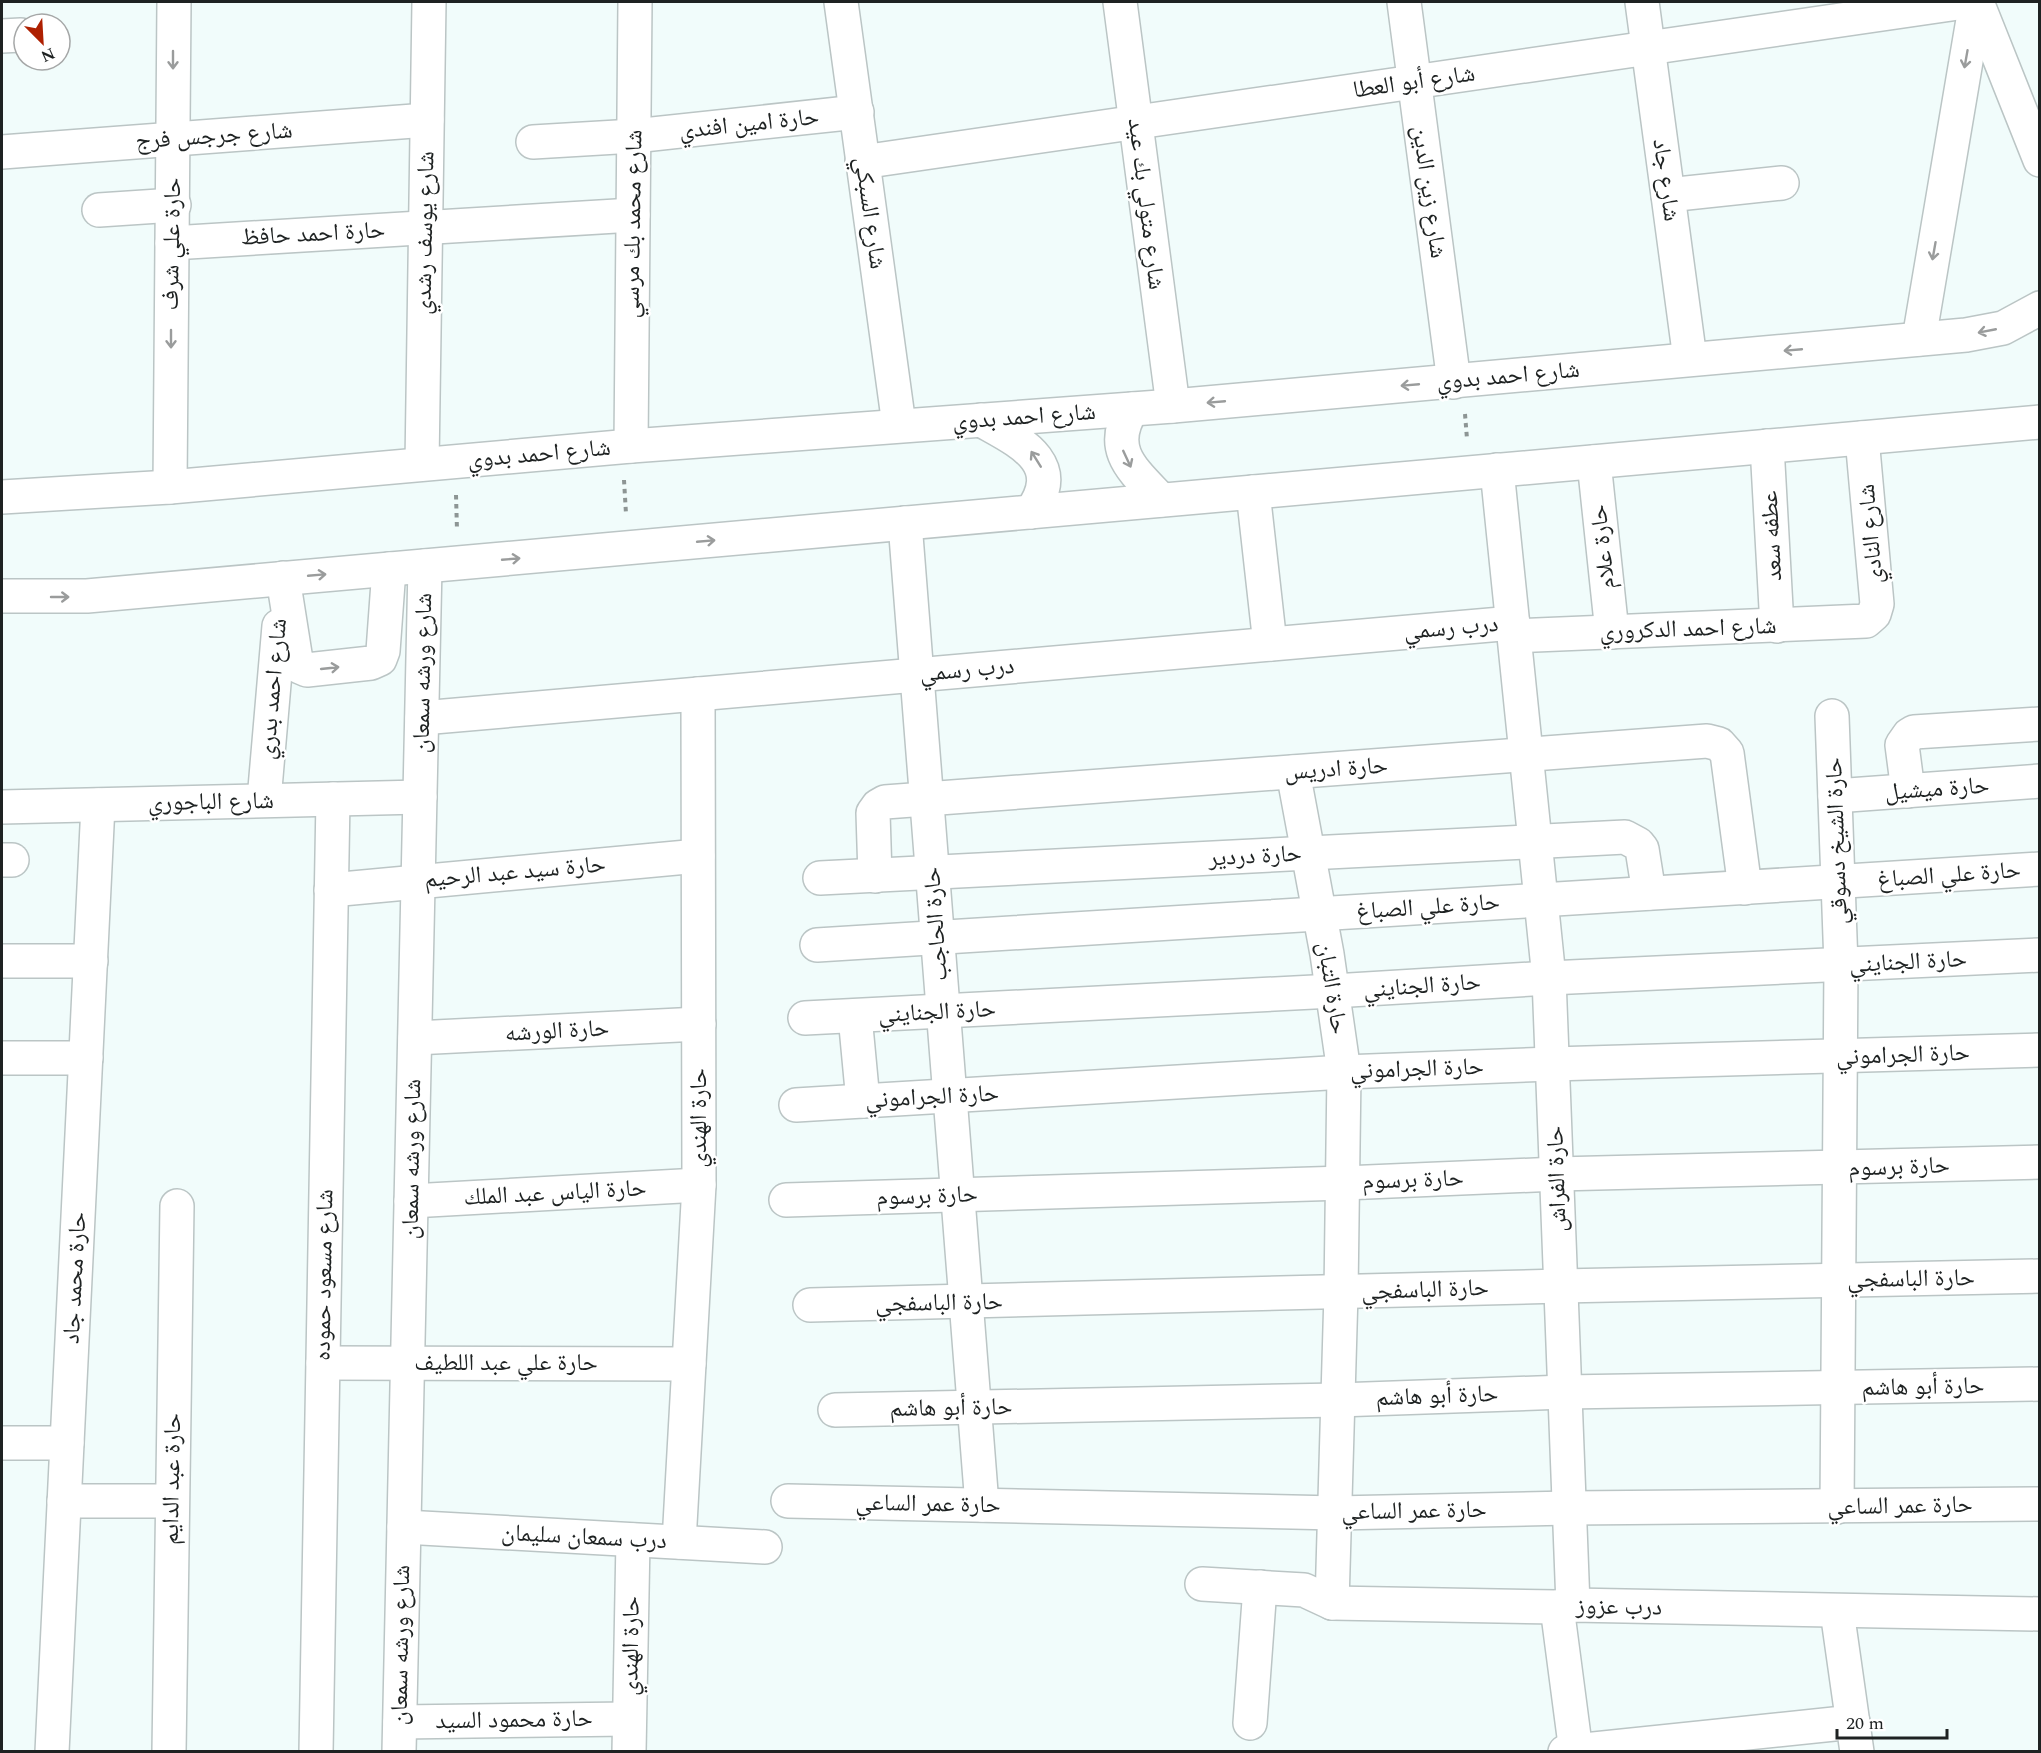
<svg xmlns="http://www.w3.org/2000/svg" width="2041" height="1753" font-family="Spectral,'Noto Naskh Arabic',serif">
<rect width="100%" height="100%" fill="#f1fcfb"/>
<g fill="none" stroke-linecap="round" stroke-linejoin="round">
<defs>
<g id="minor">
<polyline points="841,2 899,425"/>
<polyline points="1120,2 1173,406"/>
<polyline points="1404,2 1454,382"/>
<polyline points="1642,2 1690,359"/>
<polyline points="2,36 21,35"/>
<polyline points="533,142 634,136 857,112"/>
<polyline points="2,152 427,120"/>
<polyline points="862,162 1965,2"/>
<polyline points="1668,195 1782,183"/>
<polyline points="99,210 174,205"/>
<polyline points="172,243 633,215"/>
<polyline points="1919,339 1976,2"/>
<polyline points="631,446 635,2"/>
<polyline points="1767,446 1777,626"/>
<polyline points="1594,462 1612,632"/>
<polyline points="422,464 429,2"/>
<polyline points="1497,470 1549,978 1573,1605"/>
<polyline points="170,487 174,2"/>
<polyline points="1253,492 1270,644"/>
<polyline points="905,523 982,1505"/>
<polyline points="283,578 296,660 300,667 307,670 371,663 380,659 383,651 389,569"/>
<polyline points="1514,636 1866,621 1874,614 1877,604 1862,438"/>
<polyline points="1832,716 1841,965 1837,1507"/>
<polyline points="422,718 1513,623"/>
<polyline points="1293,772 1327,954 1344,1072 1341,1293 1332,1603"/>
<polyline points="1908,791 1902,745 1909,735 1914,732 2040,724"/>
<polyline points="1835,796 2040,781"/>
<polyline points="264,800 279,626"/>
<polyline points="2,807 420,797"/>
<polyline points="2,860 12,860"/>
<polyline points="875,876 873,813 878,806 885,802 1707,741 1719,744 1727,753 1745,888"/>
<polyline points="820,878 1625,837 1638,844 1642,849 1649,893"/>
<polyline points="331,890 698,856"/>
<polyline points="817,945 2040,869"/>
<polyline points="2,961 91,961"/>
<polyline points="855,1016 863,1101"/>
<polyline points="805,1018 1333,991 1549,978 2040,955"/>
<polyline points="415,1038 699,1024"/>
<polyline points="2,1058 86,1058"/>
<polyline points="796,1105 1344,1072 1552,1064 2040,1050"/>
<polyline points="786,1200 1344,1183 1557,1174 2040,1162"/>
<polyline points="411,1201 699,1185"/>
<polyline points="810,1305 1561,1286 2040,1276"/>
<polyline points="323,1363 689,1364"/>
<polyline points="835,1410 1338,1400 1565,1392 2040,1384"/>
<polyline points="2,1443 67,1443"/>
<polyline points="64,1501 172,1501"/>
<polyline points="788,1501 1336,1513 1569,1508 2040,1504"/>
<polyline points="404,1527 765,1547"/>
<polyline points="679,1542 699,1185 698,694"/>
<polyline points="1202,1584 1304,1590 1332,1603 1557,1607 1573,1605 2040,1614"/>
<polyline points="1557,1607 1576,1752"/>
<polyline points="1837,1611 1857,1752"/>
<polyline points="400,1722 629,1719"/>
<polyline points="1250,1723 1260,1587"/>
<polyline points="52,1752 98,805"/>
<polyline points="169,1752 177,1206"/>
<polyline points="316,1752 333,799"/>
<polyline points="399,1752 425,566"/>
<polyline points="629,1752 633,1540"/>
<polyline points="1565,1752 1853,1722"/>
</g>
<g id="major">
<polyline points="1977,2 2040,160"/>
<path d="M1132 409C1106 450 1134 471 1161 500"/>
<path d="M981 420C1018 441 1067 462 1031 512"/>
<polyline points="2,497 170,487 631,446 1173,406 1966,335 2003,328 2040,308"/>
<polyline points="2,596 87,596 2040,422"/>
</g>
</defs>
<use href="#minor" stroke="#bbc5c5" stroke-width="36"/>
<use href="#major" stroke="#bbc5c5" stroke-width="36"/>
<g stroke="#8d9594" stroke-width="4" stroke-dasharray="4.5 4.5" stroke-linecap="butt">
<polyline points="1465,414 1467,439"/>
<polyline points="624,480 626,514"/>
<polyline points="456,495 457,530"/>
</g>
<use href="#minor" stroke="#fff" stroke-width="33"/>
<use href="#major" stroke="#fff" stroke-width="33"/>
</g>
<defs><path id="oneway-shaft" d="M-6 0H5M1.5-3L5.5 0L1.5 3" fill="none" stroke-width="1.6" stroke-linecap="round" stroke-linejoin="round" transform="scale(1.5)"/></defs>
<g stroke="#9a9c9c">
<use href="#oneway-shaft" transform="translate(1966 59) rotate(100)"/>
<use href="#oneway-shaft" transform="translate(173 60) rotate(90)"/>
<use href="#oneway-shaft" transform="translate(1934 251) rotate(100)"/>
<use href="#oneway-shaft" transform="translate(1987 331) rotate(169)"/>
<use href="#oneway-shaft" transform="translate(171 339) rotate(90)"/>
<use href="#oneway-shaft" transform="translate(1793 350) rotate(175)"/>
<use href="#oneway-shaft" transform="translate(1410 385) rotate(175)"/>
<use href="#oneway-shaft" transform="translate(1216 402) rotate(175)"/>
<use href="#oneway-shaft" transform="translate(1036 459) rotate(-122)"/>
<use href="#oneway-shaft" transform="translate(1127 459) rotate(65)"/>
<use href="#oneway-shaft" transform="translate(706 541) rotate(-5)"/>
<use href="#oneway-shaft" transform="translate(511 559) rotate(-5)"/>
<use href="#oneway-shaft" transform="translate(317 575) rotate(-5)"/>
<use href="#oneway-shaft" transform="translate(60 597)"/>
<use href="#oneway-shaft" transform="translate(330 668) rotate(-6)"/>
</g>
<g text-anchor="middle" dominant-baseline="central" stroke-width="5" stroke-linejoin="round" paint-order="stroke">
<g font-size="24" fill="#1e2222" stroke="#fff">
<text transform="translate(1414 82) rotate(-8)">شارع أبو العطا</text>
<text transform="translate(749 124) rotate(-6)">حارة امين افندي</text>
<text transform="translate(214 136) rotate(-4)">شارع جرجس فرج</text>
<text transform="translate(1666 180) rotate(82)">شارع جاد</text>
<text transform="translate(1429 192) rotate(82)">شارع زين الدين</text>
<text transform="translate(1146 204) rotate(83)">شارع متولي بك عيد</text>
<text transform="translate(870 213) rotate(82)">شارع السبكي</text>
<text transform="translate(633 224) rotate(-89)">شارع محمد بك مرسي</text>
<text transform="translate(425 233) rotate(-89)">شارع يوسف رشدي</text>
<text transform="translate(313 234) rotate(-3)">حارة احمد حافظ</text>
<text transform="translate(172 244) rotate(-89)">حارة علي شرف</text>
<text transform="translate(1508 376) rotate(-5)">شارع احمد بدوي</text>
<text transform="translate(1024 417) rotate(-4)">شارع احمد بدوي</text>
<text transform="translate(539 454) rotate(-5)">شارع احمد بدوي</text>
<text transform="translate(1871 534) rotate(-95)">شارع النادي</text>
<text transform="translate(1772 536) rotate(-93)">عطفه سعد</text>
<text transform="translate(1603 547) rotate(-96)">حارة علام</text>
<text transform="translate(1451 628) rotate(-5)">درب رسمي</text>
<text transform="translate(1688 629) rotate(-2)">شارع احمد الدكروري</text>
<text transform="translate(967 670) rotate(-5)">درب رسمي</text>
<text transform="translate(423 673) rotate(-89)">شارع ورشه سمعان</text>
<text transform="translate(273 689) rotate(-85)">شارع احمد بدري</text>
<text transform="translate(1336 769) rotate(-4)">حارة ادريس</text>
<text transform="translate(1937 789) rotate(-4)">حارة ميشيل</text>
<text transform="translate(211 802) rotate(-1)">شارع الباجوري</text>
<text transform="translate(1837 841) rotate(-92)">حارة الشيخ دسوقي</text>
<text transform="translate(1255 856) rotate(-3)">حارة دردير</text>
<text transform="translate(515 872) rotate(-5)">حارة سيد عبد الرحيم</text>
<text transform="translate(1949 875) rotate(-4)">حارة علي الصباغ</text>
<text transform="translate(1428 907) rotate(-4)">حارة علي الصباغ</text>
<text transform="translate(936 924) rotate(-94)">حارة الحاجب</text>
<text transform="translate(1908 962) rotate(-3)">حارة الجنايني</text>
<text transform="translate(1422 986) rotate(-4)">حارة الجنايني</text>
<text transform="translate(1332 988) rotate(81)">حارة التبان</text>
<text transform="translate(937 1012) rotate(-3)">حارة الجنايني</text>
<text transform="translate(557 1031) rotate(-3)">حارة الورشه</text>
<text transform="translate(1903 1055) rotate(-2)">حارة الجراموني</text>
<text transform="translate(1417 1069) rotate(-2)">حارة الجراموني</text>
<text transform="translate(932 1097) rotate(-3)">حارة الجراموني</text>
<text transform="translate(699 1118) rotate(-90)">حارة الهندي</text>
<text transform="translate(412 1159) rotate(-89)">شارع ورشه سمعان</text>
<text transform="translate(1899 1167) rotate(-2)">حارة برسوم</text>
<text transform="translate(1557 1179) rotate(-92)">حارة الفراش</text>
<text transform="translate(1413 1180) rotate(-2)">حارة برسوم</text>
<text transform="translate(555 1193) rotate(-3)">حارة الياس عبد الملك</text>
<text transform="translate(927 1196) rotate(-2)">حارة برسوم</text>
<text transform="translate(324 1275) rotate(-89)">شارع مسعود حموده</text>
<text transform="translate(75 1278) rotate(-87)">حارة محمد جاد</text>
<text transform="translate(1911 1279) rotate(-1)">حارة الباسفجي</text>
<text transform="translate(1425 1290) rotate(-2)">حارة الباسفجي</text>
<text transform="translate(939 1303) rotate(-1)">حارة الباسفجي</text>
<text x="506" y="1363">حارة علي عبد اللطيف</text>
<text transform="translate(1923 1387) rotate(-1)">حارة أبو هاشم</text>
<text transform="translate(1437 1396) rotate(-2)">حارة أبو هاشم</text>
<text transform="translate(951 1408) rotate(-1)">حارة أبو هاشم</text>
<text transform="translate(172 1479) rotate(-89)">حارة عبد الدايم</text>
<text transform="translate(928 1504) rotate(1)">حارة عمر الساعي</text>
<text transform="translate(1900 1506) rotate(-1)">حارة عمر الساعي</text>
<text transform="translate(1414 1511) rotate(-1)">حارة عمر الساعي</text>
<text transform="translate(584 1537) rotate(3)">درب سمعان سليمان</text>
<text transform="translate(1619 1607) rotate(1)">درب عزوز</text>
<text transform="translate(401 1645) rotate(-89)">شارع ورشه سمعان</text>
<text transform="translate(631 1646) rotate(-89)">حارة الهندي</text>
<text transform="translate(514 1720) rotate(-1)">حارة محمود السيد</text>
</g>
</g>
<rect width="2041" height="1753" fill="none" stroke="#1e2222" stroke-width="6"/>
<g transform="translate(42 42) rotate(156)"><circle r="28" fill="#ffffff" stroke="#a5a7a7" stroke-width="1.5"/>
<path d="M0-4.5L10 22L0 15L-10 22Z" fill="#ae2001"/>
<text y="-9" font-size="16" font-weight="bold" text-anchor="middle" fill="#1e2222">N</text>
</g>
<path d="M1837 1729v9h110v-9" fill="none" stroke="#1e2222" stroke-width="3"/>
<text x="1846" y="1729" font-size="18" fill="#1e2222" stroke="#ffffff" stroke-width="4.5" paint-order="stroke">20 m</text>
</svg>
